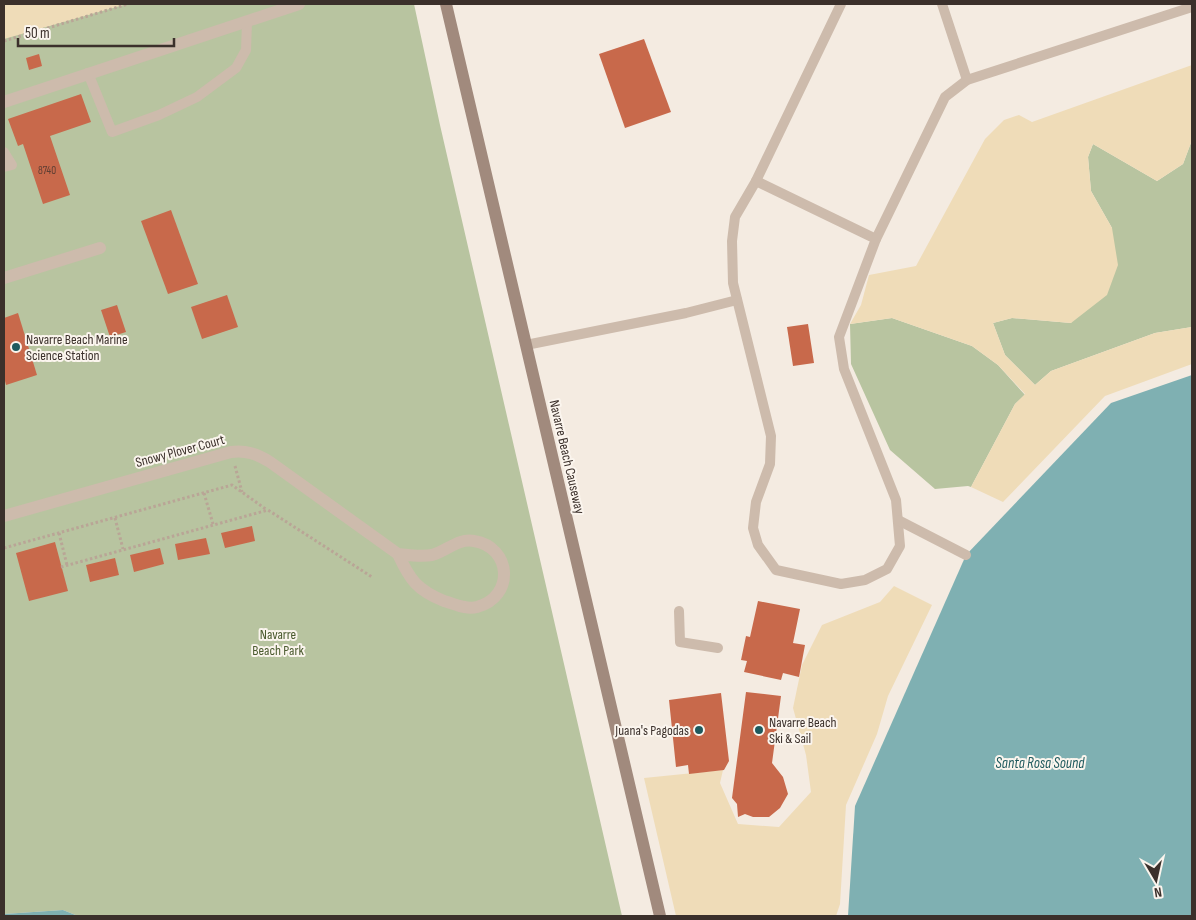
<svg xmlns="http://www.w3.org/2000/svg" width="1196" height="920" font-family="'Sofia Sans Condensed',sans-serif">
<rect width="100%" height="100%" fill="#f4ebe1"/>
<g fill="#b8c4a0">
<polygon points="4,4 414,4 440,125 622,916 78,916 63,910 4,914"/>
<polygon points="1192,140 1192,327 1155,333 1051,371 1035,385 1005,355 993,323 1012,318 1071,323 1112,228 1091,191 1088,157 1093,144 1157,181 1183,164"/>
<polygon points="892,318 972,346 998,365 1025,395 1015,404 971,487 968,486 935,489 890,450 851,364 850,324"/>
</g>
<g fill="#efdcb8">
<polygon points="4,4 127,4 4,39"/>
<polygon points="1192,65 1192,140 1183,164 1157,181 1093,144 1088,157 1091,191 1112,228 1118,265 1107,295 1071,323 1012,318 993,323 1005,355 1035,385 1051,371 1155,333 1192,327 1192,364 1105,396 1003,502 971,487 1015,404 1025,394 998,365 972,346 892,318 850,324 861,305 869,275 916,266 985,139 1004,120 1019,115 1032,122"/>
<polygon points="894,586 932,605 888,696 877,734 846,805 840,904 836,916 676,916 644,778 723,770 720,783 738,824 779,827 811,792 806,755 793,708 802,665 822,625 880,602"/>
</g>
<g fill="#7fb0b2">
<polygon points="1192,375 1192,916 848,916 855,806 966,555 1111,403"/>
<polygon points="63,910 78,916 4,916 4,914"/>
</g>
<g fill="#c8694b">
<polygon points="644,39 671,112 625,128 599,54"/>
<polygon points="39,54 42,66 29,70 26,58"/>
<polygon points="81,94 91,122 50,136 70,195 43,204 23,144 18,146 8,119"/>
<polygon points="171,210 198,284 168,294 141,221"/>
<polygon points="227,295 238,327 202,339 191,307"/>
<polygon points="117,305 126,332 110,337 101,310"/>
<polygon points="18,313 37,375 6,385 4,377 4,318"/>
<polygon points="808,324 814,363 793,366 787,327"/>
<polygon points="252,526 255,541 225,548 221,533"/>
<polygon points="206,538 210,554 178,560 175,544"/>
<polygon points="55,542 68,591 29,601 16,553"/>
<polygon points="160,548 164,564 134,572 130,555"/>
<polygon points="115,558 119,575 90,582 86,565"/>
<polygon points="758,601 800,609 793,643 805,645 799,677 783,673 781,680 744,672 747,661 741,660 746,636 750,637"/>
<polygon points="746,692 781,696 772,763 783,777 788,794 780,808 769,817 753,817 745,814 738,817 737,804 732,798"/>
<polygon points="721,693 729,761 724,770 689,774 688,765 676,767 669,700"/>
</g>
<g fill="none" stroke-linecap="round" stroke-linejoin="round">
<g stroke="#b9a596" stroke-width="3" stroke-dasharray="2.5 2.5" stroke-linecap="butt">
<polyline points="4,41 128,4"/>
<polyline points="235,466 242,492"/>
<polyline points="204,493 213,524"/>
<polyline points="115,518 123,549"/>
<polyline points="59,533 67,565"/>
<polyline points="4,548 232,485 267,510"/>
<polyline points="61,567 268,510 372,577"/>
</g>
<g stroke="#cdbbac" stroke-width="10">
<polyline points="942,4 967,80"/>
<polyline points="88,73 112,132 159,115 197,97 236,68 246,50 247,22"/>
<polyline points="4,152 12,165 4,167"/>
<polygon points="756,181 876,239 839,337 844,369 896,500 900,546 887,569 865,580 841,584 776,570 758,545 753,528 756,502 770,464 771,436 733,283 732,241 735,217"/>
<polyline points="756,181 841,4"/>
<polyline points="876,239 945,97 967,80 1192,7"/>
<polyline points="526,345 686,313 737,300"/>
<polyline points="898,520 966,555"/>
<polyline points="679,611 680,642 718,648"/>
</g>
<g stroke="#cdbbac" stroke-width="12">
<polyline points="4,102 299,4"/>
<polyline points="4,278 100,248"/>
<path d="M4 516 231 452C246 450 257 454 270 462L398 554C410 580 417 590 444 601 455 604 466 610 477 607 515 597 512 547 474 541 458 538 447 551 432 555 421 557 408 555 398 554"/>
</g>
<polyline stroke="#a18a7d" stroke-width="12" points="446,4 660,916"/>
</g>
<g fill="#1f5a5e" stroke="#fbf5ee" stroke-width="2">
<circle cx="16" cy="347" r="5"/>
<circle cx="699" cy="730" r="5"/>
<circle cx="759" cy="730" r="5"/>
</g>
<g text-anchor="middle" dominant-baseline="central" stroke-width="4" stroke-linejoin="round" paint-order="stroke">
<g font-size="11" fill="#5e3e33">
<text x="47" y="170">8740</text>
</g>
<g font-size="14" fill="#3b302b" stroke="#fbf5ee" text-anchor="start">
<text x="26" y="339">Navarre Beach Marine<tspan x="26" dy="16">Science Station</tspan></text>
<text x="769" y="722">Navarre Beach<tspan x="769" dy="16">Ski &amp; Sail</tspan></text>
<text x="689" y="730" text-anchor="end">Juana's Pagodas</text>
</g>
<g font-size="14" fill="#3b302b" stroke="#fbf5ee">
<text transform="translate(180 451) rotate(-15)">Snowy Plover Court</text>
<text transform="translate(567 457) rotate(77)">Navarre Beach Causeway</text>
</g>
<g font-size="14" fill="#4a5a2e" stroke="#fbf5ee">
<text x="278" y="634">Navarre<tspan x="278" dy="16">Beach Park</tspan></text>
</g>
<g font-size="15" font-style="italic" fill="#1f5a5e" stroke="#fbf5ee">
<text x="1040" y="763">Santa Rosa Sound</text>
</g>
</g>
<rect width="1196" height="920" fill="none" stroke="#3b302b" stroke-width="10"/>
<g transform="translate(1156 880) rotate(171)" stroke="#fbf5ee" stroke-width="4" paint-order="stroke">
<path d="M0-4L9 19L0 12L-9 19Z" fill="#3b302b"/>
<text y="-8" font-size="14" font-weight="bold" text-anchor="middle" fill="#3b302b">N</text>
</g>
<path d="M18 38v8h156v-8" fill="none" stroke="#3b302b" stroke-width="2.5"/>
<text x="25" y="38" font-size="15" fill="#3b302b" stroke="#fbf5ee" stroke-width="4" paint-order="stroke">50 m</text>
</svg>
